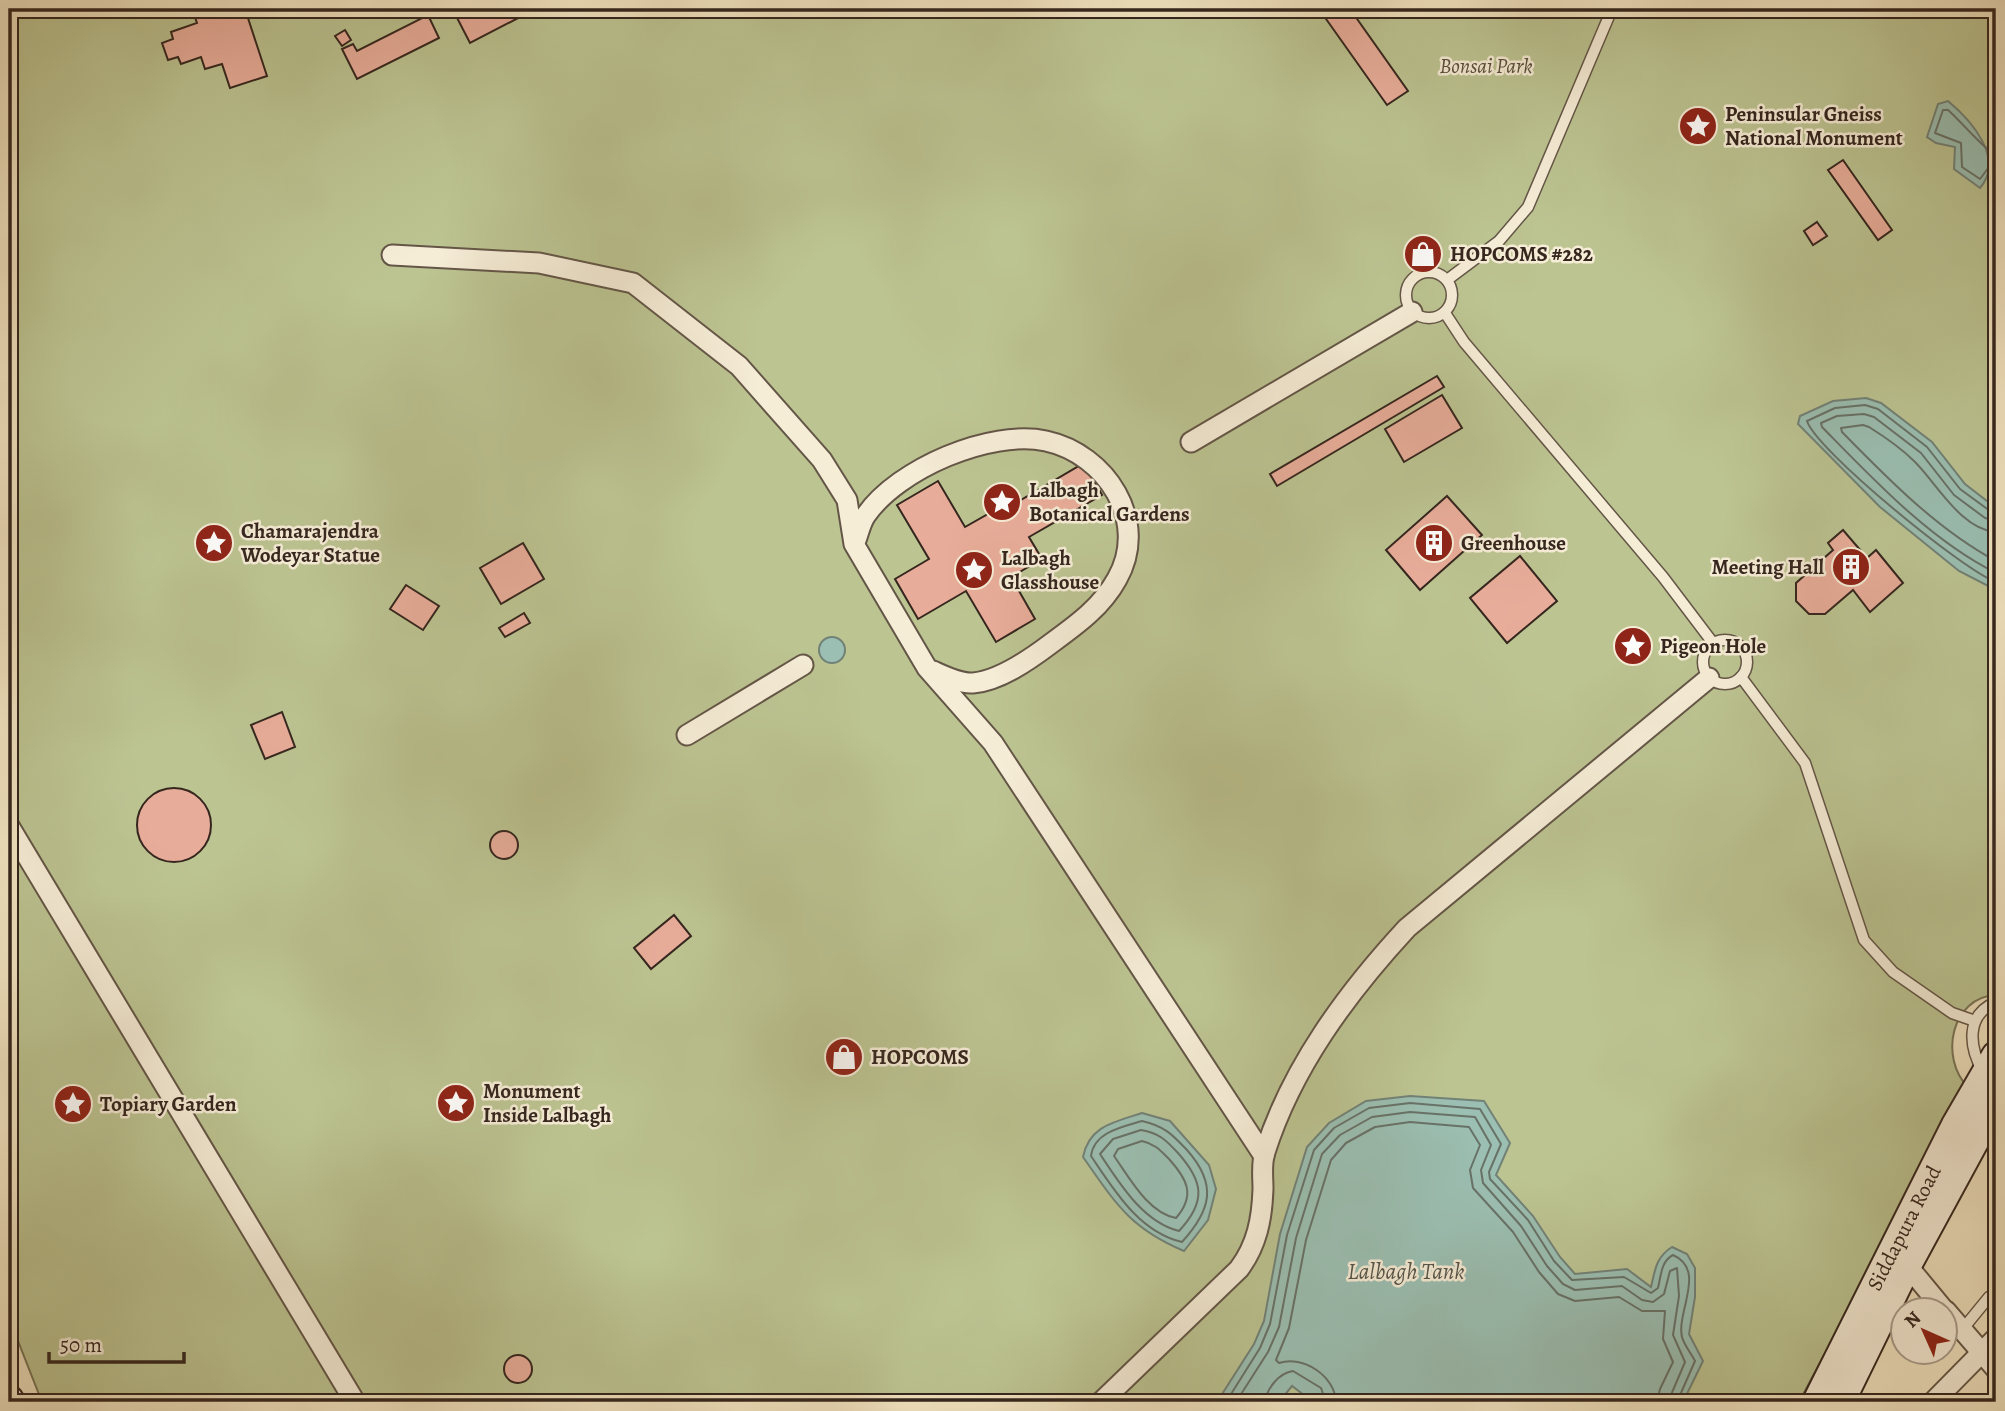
<svg xmlns="http://www.w3.org/2000/svg" width="2005" height="1411" font-family="Alegreya,serif">
<rect width="100%" height="100%" fill="#f1e4c1"/>
<filter id="stains"><feTurbulence type="fractalNoise" baseFrequency=".00286" numOctaves="4"/><feColorMatrix values="0 0 0 0 .2 0 0 0 0 .09 0 0 0 0 .02 0 0 0 .5 -.17"/></filter>
<radialGradient id="worn" r=".72"><stop offset=".6" stop-color="#630" stop-opacity="0"/><stop offset="1" stop-color="#630" stop-opacity=".3"/></radialGradient>
<path fill="#bcc492" stroke="#787558" stroke-width="2" d="M9 9H1996V995C1951 997 1939 1058 1968 1087L1799 1402H42L9 1318Z"/>
<g fill="#9bbfb2" stroke="#728277" stroke-width="2">
<path d="M1948 101C1972 121 2005 159 1980 188L1954 169 1955 147 1936 143 1927 137 1938 104Z"/>
<polygon points="1866,398 1881,403 1932,442 1965,484 1996,508 1996,590 1959,571 1880,507 1798,424 1800,416 1833,401"/>
<circle cx="832" cy="650" r="13"/>
<path d="M1410 1096 1484 1101 1510 1143 1496 1175 1533 1216 1560 1257 1575 1274 1627 1269 1651 1287C1655 1270 1656 1257 1672 1247L1687 1254 1695 1268V1297L1689 1334 1703 1361 1683 1402H1313L1292 1386 1279 1402H1217L1254 1344 1264 1321 1280 1234 1307 1147 1329 1123 1366 1101Z"/>
<path d="M1142 1113 1170 1121 1209 1165 1216 1189 1208 1220 1184 1251C1130 1228 1116 1204 1083 1157 1089 1126 1114 1122 1142 1113Z"/>
</g>
<g fill="none" stroke-linecap="round" stroke-linejoin="round">
<g stroke="#687268" stroke-width="2">
<path d="M1996 154C1986 152 1959 119 1948 110H1943L1935 133 1961 143 1962 167 1980 179 1989 167 1996 166"/>
<path d="M1996 512 1990 511 1960 489 1927 447 1878 409 1865 405 1835 408 1807 421C1816 450 1964 571 1996 582"/>
<path d="M1996 521 1985 518 1954 495 1921 453 1874 417 1864 414 1837 416 1821 423 1822 427C1874 480 1930 540 1996 573"/>
<path d="M1996 532C1961 530 1936 482 1914 461 1901 448 1885 437 1869 427L1863 425 1841 428 1842 432C1888 479 1938 530 1996 561"/>
<path d="M1142 1121C1164 1126 1172 1134 1187 1150 1217 1184 1212 1209 1182 1242 1139 1232 1114 1190 1091 1156 1094 1132 1122 1127 1142 1121Z"/>
<path d="M1141 1130C1159 1133 1166 1140 1178 1153 1203 1181 1207 1201 1179 1231 1143 1222 1120 1184 1100 1154L1113 1139Z"/>
<path d="M1142 1141C1155 1144 1160 1150 1169 1159 1187 1179 1196 1195 1176 1218 1148 1213 1129 1177 1114 1156L1118 1149Z"/>
<path d="M1226 1402 1260 1348 1270 1324 1287 1235 1314 1150 1334 1128 1369 1108 1410 1103 1480 1109 1501 1144 1489 1172 1490 1179 1528 1220 1554 1261 1572 1280 1624 1277 1651 1293 1658 1288C1661 1276 1661 1261 1673 1255 1707 1270 1676 1312 1682 1337 1684 1345 1691 1353 1695 1361L1677 1402"/>
<polyline points="1236,1402 1268,1352 1279,1327 1296,1238 1322,1154 1340,1135 1372,1117 1410,1112 1475,1117 1491,1145 1481,1170 1483,1183 1521,1226 1547,1266 1563,1284 1575,1290 1622,1286 1642,1300 1653,1302 1664,1294 1670,1271 1677,1268 1679,1296 1673,1335 1685,1362 1668,1402"/>
<path d="M1265 1402C1267 1388 1279 1373 1293 1371L1321 1388 1326 1402"/>
<path d="M1336 1402C1335 1376 1303 1355 1279 1363L1276 1360 1289 1328 1306 1240 1331 1160 1346 1143 1375 1127 1410 1122 1469 1127 1480 1145 1470 1170 1473 1188 1513 1232 1539 1272 1558 1294 1575 1301 1619 1297 1642 1311H1665L1663 1339 1673 1362 1660 1389 1657 1402"/>
</g>
</g>
<g fill="#e8ad9a" stroke="#35261e" stroke-width="2">
<polygon points="192,9 245,9 267,76 230,88 222,64 205,69 201,57 181,64 178,57 168,60 162,43 173,39 171,32 197,23"/>
<polygon points="456,9 519,9 522,16 470,43 453,10"/>
<polygon points="1319,9 1350,9 1408,91 1387,105"/>
<polygon points="428,15 439,38 357,79 342,49 353,44 357,51"/>
<polygon points="345,30 351,40 342,46 335,36"/>
<polygon points="1843,160 1892,230 1878,240 1828,170"/>
<polygon points="1817,222 1827,236 1813,245 1804,231"/>
<polygon points="1437,376 1444,387 1277,486 1270,474"/>
<polygon points="1442,395 1462,428 1404,462 1385,429"/>
<polygon points="1084,463 1102,495 1029,537 1042,559 1011,577 1035,619 996,642 966,591 918,619 895,579 929,559 897,505 938,481 965,527 1002,506 1004,510"/>
<polygon points="1447,496 1482,535 1420,590 1386,550"/>
<polygon points="1843,530 1867,558 1876,550 1903,583 1870,612 1853,590 1825,614 1809,614 1796,601 1796,583 1833,550 1828,543"/>
<polygon points="523,543 544,579 501,604 480,568"/>
<polygon points="1520,556 1557,601 1507,643 1470,598"/>
<polygon points="406,585 439,606 423,630 390,609"/>
<polygon points="524,613 530,623 505,637 499,628"/>
<polygon points="282,712 295,747 265,759 251,725"/>
<circle cx="174" cy="825" r="37"/>
<circle cx="504" cy="845" r="14"/>
<polygon points="674,915 691,936 651,969 634,948"/>
<circle cx="518" cy="1369" r="14"/>
</g>
<g fill="none" stroke-linecap="round" stroke-linejoin="round">
<defs>
<g id="lane">
<circle cx="1429" cy="295" r="23"/>
<polyline points="1447,280 1499,241 1528,207 1612,9"/>
<polyline points="1445,313 1464,342 1663,577 1713,643"/>
<circle cx="1725" cy="662" r="22"/>
<polyline points="1741,677 1805,763 1864,940 1893,972 1952,1013 1975,1021"/>
<path d="M1983 1072C1969 1047 1965 1015 1996 1002"/>
<polyline points="1962,1330 1989,1297"/>
</g>
<g id="street">
<polyline points="392,255 539,263 633,283 739,366 822,460 847,500 854,544 927,668 993,743 1264,1156"/>
<polyline points="1191,442 1412,312"/>
<path d="M856 540C859 532 861 522 866 515 898 469 990 429 1046 441 1106 454 1150 521 1117 579 1101 608 1075 626 1049 645 1029 660 999 681 973 683 960 684 944 676 933 671"/>
<polyline points="687,735 803,665"/>
<polyline points="9,826 355,1402"/>
<polyline points="1901,1258 1944,1310"/>
<polyline points="1946,1311 1996,1369"/>
<path d="M1101 1402 1239 1269C1257 1245 1262 1219 1263 1189 1263 1177 1261 1163 1265 1152 1292 1067 1347 993 1407 928L1709 678"/>
<polyline points="1933,1402 1996,1338"/>
</g>
<g id="secondary">
<polyline points="9,1400 10,1402"/>
<polyline points="1817,1402 1956,1125 1996,1056"/>
<polyline points="1840,1402 1907,1265 1996,1101"/>
</g>
</defs>
<use href="#lane" stroke="#645647" stroke-width="13"/>
<use href="#street" stroke="#645647" stroke-width="23"/>
<use href="#secondary" stroke="#35261e" stroke-width="32"/>
<use href="#lane" stroke="#f6edd7" stroke-width="10"/>
<use href="#street" stroke="#f6edd7" stroke-width="19"/>
<use href="#secondary" stroke="#f6edd7" stroke-width="28"/>
</g>
<defs>
<symbol id="sight-disc" viewBox="-11 -11 22 22"><circle r="9.5" fill="#8f2418" stroke="#f6edd7"/><path d="M0-6L1.8-2.2L6-1.7L2.9 1.2L3.7 5.4L0 3.3L-3.7 5.4L-2.9 1.2L-6-1.7L-1.8-2.2Z" fill="#fff"/></symbol>
<symbol id="shop-disc" viewBox="-11 -11 22 22"><circle r="9.5" fill="#8f2418" stroke="#f6edd7"/><path d="M-5-2.5h2.3a2.7 3.5 0 0 1 5.4 0H5L5.5 6h-11ZM-1.5-2.5h3a1.5 2.3 0 0 0-3 0Z" fill="#fff"/></symbol>
<symbol id="building-disc" viewBox="-11 -11 22 22"><circle r="9.5" fill="#8f2418" stroke="#f6edd7"/><path d="M-4-6H4V6H1V3H-1V6H-4ZM-2.5-4.3h1.7v1.8h-1.7ZM.8-4.3h1.7v1.8H.8ZM-2.5-1h1.7V.8h-1.7ZM.8-1h1.7V.8H.8Z" fill="#fff"/></symbol>
</defs>
<g fill-rule="evenodd">
<use href="#sight-disc" x="1676" y="104" width="44" height="44"/>
<use href="#shop-disc" x="1401" y="232" width="44" height="44"/>
<use href="#sight-disc" x="980" y="480" width="44" height="44"/>
<use href="#sight-disc" x="192" y="521" width="44" height="44"/>
<use href="#building-disc" x="1412" y="521" width="44" height="44"/>
<use href="#building-disc" x="1829" y="545" width="44" height="44"/>
<use href="#sight-disc" x="952" y="548" width="44" height="44"/>
<use href="#sight-disc" x="1611" y="624" width="44" height="44"/>
<use href="#shop-disc" x="822" y="1035" width="44" height="44"/>
<use href="#sight-disc" x="434" y="1081" width="44" height="44"/>
<use href="#sight-disc" x="51" y="1082" width="44" height="44"/>
</g>
<g text-anchor="middle" dominant-baseline="central" stroke-width="5" stroke-linejoin="round" paint-order="stroke">
<g font-size="21" font-style="italic" fill="#574e3b" stroke="#f6edd7">
<text x="1486" y="66">Bonsai Park</text>
</g>
<g font-size="21" font-weight="bold" fill="#35261e" stroke="#f6edd7" text-anchor="start">
<text x="1725" y="114">Peninsular Gneiss<tspan x="1725" dy="24">National Monument</tspan></text>
<text x="1450" y="254">HOPCOMS #282</text>
<text x="1029" y="490">Lalbagh<tspan x="1029" dy="24">Botanical Gardens</tspan></text>
<text x="241" y="531">Chamarajendra<tspan x="241" dy="24">Wodeyar Statue</tspan></text>
<text x="1461" y="543">Greenhouse</text>
<text x="1001" y="558">Lalbagh<tspan x="1001" dy="24">Glasshouse</tspan></text>
<text x="1824" y="567" text-anchor="end">Meeting Hall</text>
<text x="1660" y="646">Pigeon Hole</text>
<text x="871" y="1057">HOPCOMS</text>
<text x="483" y="1091">Monument<tspan x="483" dy="24">Inside Lalbagh</tspan></text>
<text x="100" y="1104">Topiary Garden</text>
</g>
<g font-size="21" fill="#35261e" stroke="#f6edd7">
<text transform="translate(1904 1228) rotate(-63)">Siddapura Road</text>
</g>
<g font-size="23" font-style="italic" fill="#54544a" stroke="#f6edd7">
<text x="1406" y="1271">Lalbagh Tank</text>
</g>
</g>
<rect width="2005" height="1411" fill="none" stroke="#f1e4c1" stroke-width="35"/>
<rect x="10" y="10" width="1984" height="1390" fill="none" stroke="#35261e" stroke-width="3.5"/>
<rect x="18" y="18" width="1970" height="1376" fill="none" stroke="#35261e" stroke-width="2"/>
<g transform="translate(1924 1331) rotate(315)"><circle r="33" fill="#f6edd7" stroke="#a99d8d" stroke-width="2"/>
<path d="M0-5L12 26L0 18L-12 26Z" fill="#8f2418"/>
<text y="-10" font-size="19" font-weight="bold" text-anchor="middle" fill="#35261e">N</text>
</g>
<path d="M49 1352v10h135v-10" fill="none" stroke="#35261e" stroke-width="3.5"/>
<text x="60" y="1352" font-size="21" fill="#35261e" stroke="#f6edd7" stroke-width="5" paint-order="stroke">50 m</text>
<rect width="100%" height="100%" filter="url(#stains)"/>
<rect width="100%" height="100%" fill="url(#worn)"/>
</svg>
